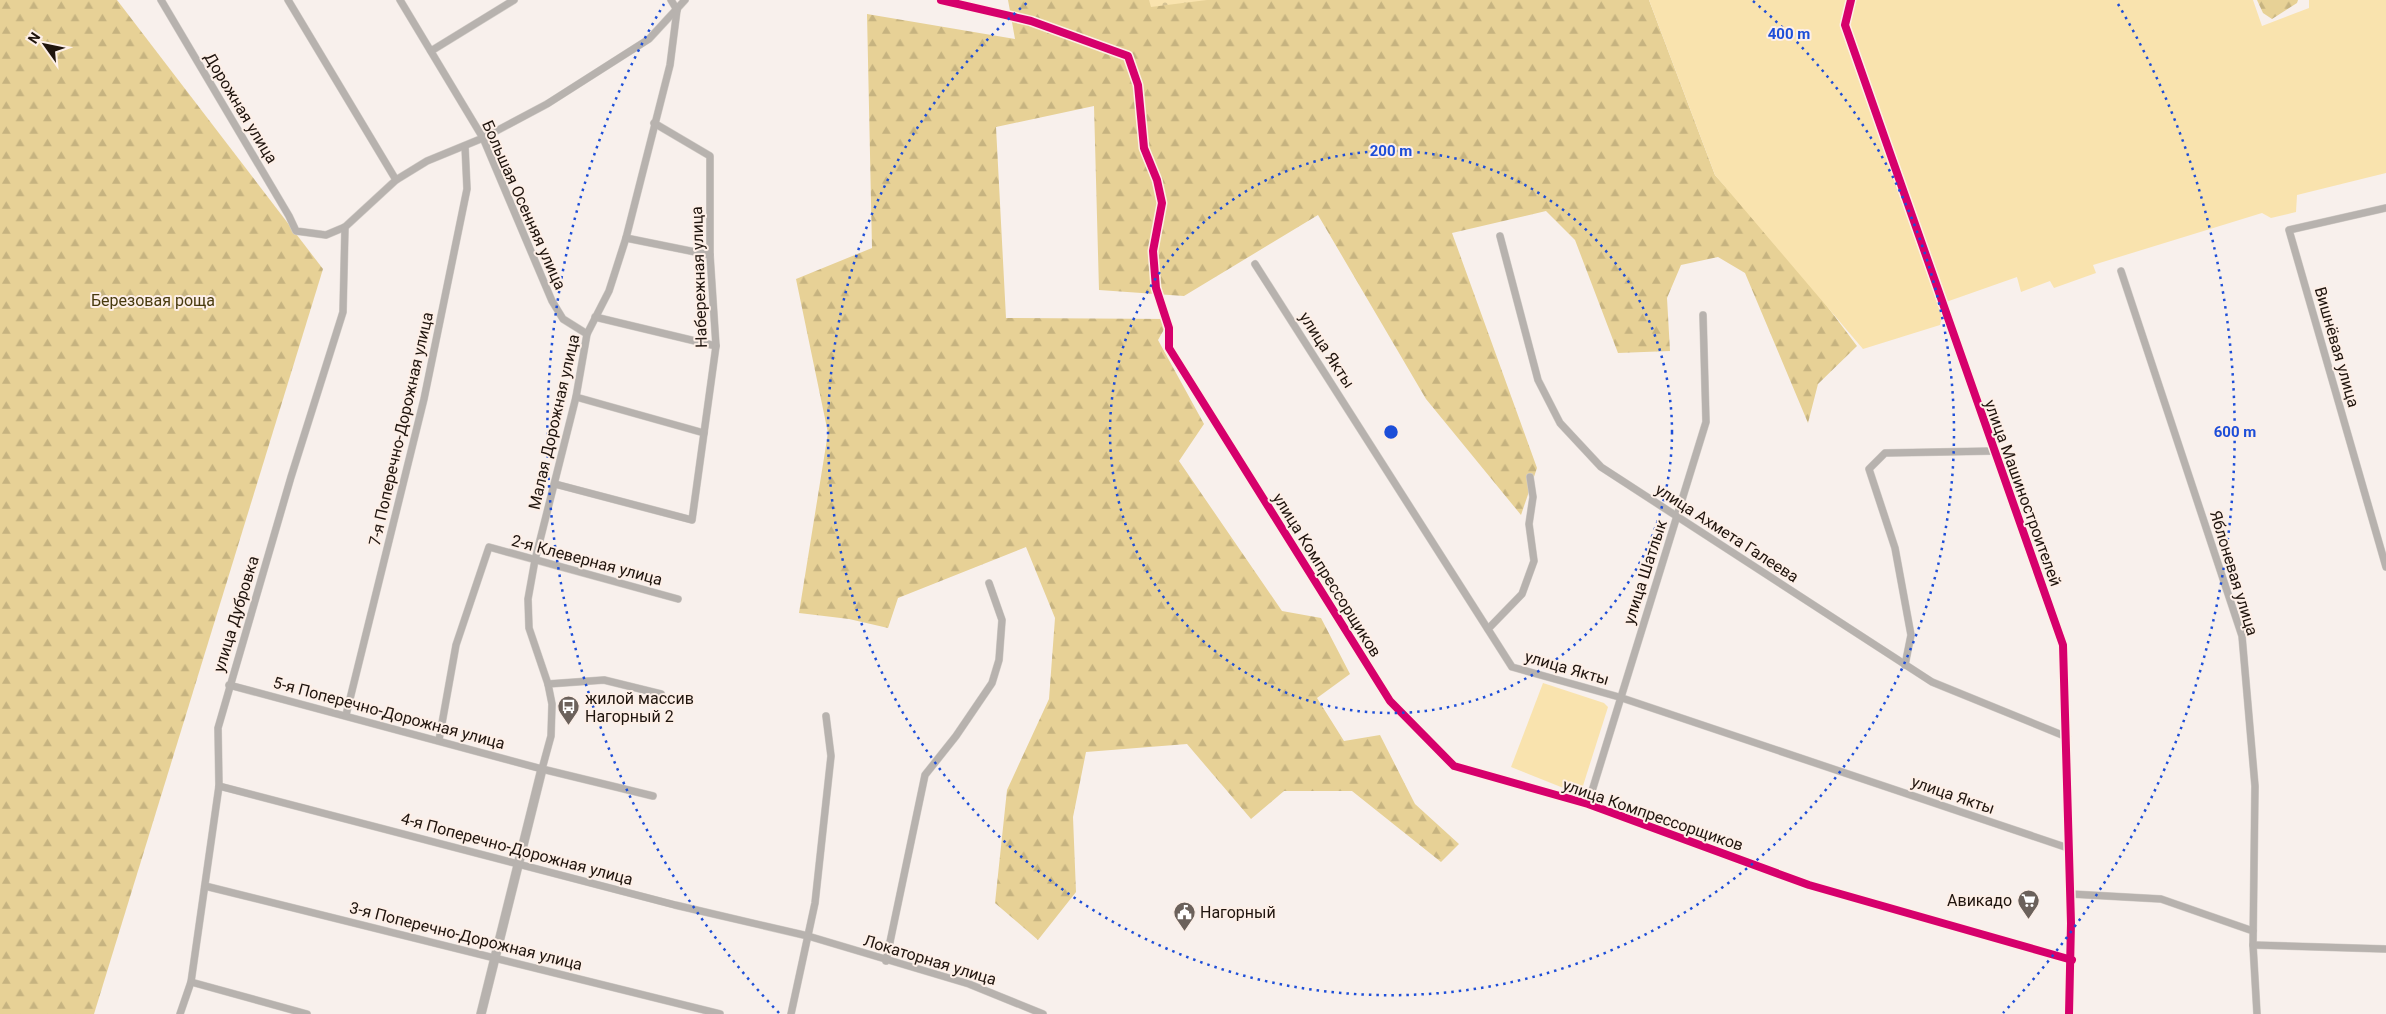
<svg xmlns="http://www.w3.org/2000/svg" width="2386" height="1014" font-family="Roboto,sans-serif">
<defs>
<pattern id="forest-firs" width="22" height="20" patternUnits="userSpaceOnUse" patternTransform="scale(1.25)"><rect width="22" height="20" fill="#e7d196"/><path d="M5 1l3.5 6h-7zM16 11l3.5 6h-7z" fill="#c6b380"/></pattern>
<pattern id="cemetery-stones" width="16" height="16" patternUnits="userSpaceOnUse" patternTransform="scale(1.25)"><rect width="16" height="16" fill="#f9e3ae"/><path d="M2 7V4a2 2 0 0 1 4 0v3zM10 15v-3a2 2 0 0 1 4 0v3z" fill="#d5c294"/></pattern>
</defs>
<rect width="100%" height="100%" fill="#f8f0ec"/>
<g fill="url(#forest-firs)">
<polygon points="0,0 117,0 323,269 94,1014 0,1014"/>
<polygon points="1008,0 1649,0 1715,175 1796,265 1857,346 1818,384 1808,423 1745,273 1718,257 1681,265 1667,298 1670,351 1618,353 1575,240 1546,211 1452,233 1537,468 1521,515 1426,399 1318,215 1184,296 1099,290 1094,106 996,127 1006,318 1170,319 1158,340 1204,424 1179,461 1282,611 1321,618 1350,674 1317,698 1344,741 1380,735 1415,804 1459,844 1441,862 1352,791 1284,791 1251,819 1187,744 1086,752 1073,817 1076,892 1038,940 995,903 1007,790 1049,699 1055,618 1026,547 898,598 888,628 849,619 799,613 828,433 796,279 872,248 867,14 1015,39"/>
<polygon points="2257,0 2298,0 2297,3 2272,19 2263,13"/>
</g>
<polygon fill="url(#cemetery-stones)" points="1149,0 1207,0 1151,7"/>
<g fill="#f9e3ae">
<polygon points="1649,0 2253,0 2262,26 2309,8 2309,0 2386,0 2386,173 2297,195 2296,212 2271,218 2262,213 2093,265 2096,273 2054,288 2050,281 2021,292 2017,277 1946,302 1940,325 1863,349 1715,175"/>
<polygon points="1543,683 1604,703 1608,707 1581,792 1576,793 1511,767"/>
</g>
<g fill="none" stroke-linecap="round" stroke-linejoin="round">
<defs>
<g id="minor">
<polyline points="161,0 289,216 296,231 326,235 345,227 396,180 427,161 483,138 547,104 649,39 685,0"/>
<polyline points="288,0 396,180"/>
<polyline points="400,0 483,138 552,301 563,319 587,334"/>
<polyline points="671,0 677,10"/>
<polyline points="941,0 1031,21 1128,56 1138,85 1144,148 1157,180 1162,203 1153,251 1156,288 1169,328 1169,348 1390,701 1454,766 1588,804 1809,885 2072,960"/>
<polyline points="1851,0 1845,25 2063,645 2071,923 2069,1014"/>
<polyline points="431,51 514,0"/>
<polyline points="2386,208 2289,230 2386,567"/>
<polyline points="1500,236 1538,380 1560,423 1601,467 1932,682 2067,737"/>
<polyline points="626,238 710,255"/>
<polyline points="1255,264 1512,667 1619,697 2068,848"/>
<polyline points="2121,271 2242,636 2255,786 2253,945 2257,1014"/>
<polyline points="595,317 716,346"/>
<polyline points="576,397 704,433"/>
<polyline points="555,484 692,520 716,346 710,255 710,156 654,123"/>
<polyline points="1488,629 1522,594 1534,561 1529,524 1533,497 1530,477"/>
<polyline points="1905,665 1911,635 1895,548 1869,469 1885,453 1994,451"/>
<polyline points="548,684 604,680 661,694"/>
<polyline points="229,685 542,769 653,796"/>
<polyline points="346,715 424,399 467,189 465,146"/>
<polyline points="439,740 456,645 489,547 678,599"/>
<polyline points="542,769 551,736 552,704 548,684 529,628 528,599 535,560 576,397 587,334 609,291 626,238 670,65 677,10"/>
<polyline points="219,786 675,905 808,936 969,984 1043,1014"/>
<polyline points="1588,804 1706,422 1703,315"/>
<polyline points="205,886 720,1014"/>
<polyline points="2071,894 2161,899 2253,931"/>
<polyline points="2253,945 2386,949"/>
<polyline points="886,961 925,775 956,736 992,683 999,660 1002,620 989,583"/>
<polyline points="191,982 307,1014"/>
<polyline points="180,1014 191,982 219,786 218,728 291,477 343,312 345,227"/>
<polyline points="791,1014 815,903 831,756 826,716"/>
</g>
<polyline id="tertiary" points="481,1014 542,769"/>
</defs>
<use href="#minor" stroke="#d4cec9" stroke-width="8"/>
<use href="#tertiary" stroke="#d4cec9" stroke-width="10"/>
<use href="#minor" stroke="#b7b2ae" stroke-width="7"/>
<use href="#tertiary" stroke="#b7b2ae" stroke-width="9"/>
<defs>
<g id="cycleway">
<polyline points="941,0 1031,21 1128,56 1138,85 1144,148 1157,180 1162,203 1153,251 1156,288 1169,328 1169,348 1390,701 1454,766 1588,804 1809,885 2072,960"/>
<polyline points="1851,0 1845,25 2063,645 2071,923 2069,1014"/>
</g>
</defs>
<use href="#cycleway" stroke="#fdefe7" stroke-width="11"/>
<use href="#cycleway" stroke="#d6006c" stroke-width="8"/>
</g>
<g fill="none" stroke="#1d4ed8" stroke-width="2.5" stroke-dasharray="2.5 5">
<circle cx="1391" cy="432" r="281"/>
<path d="M1753 1A563 563 0 1 1 1029 1"/>
<path d="M779 1013A844 844 0 0 1 664 4M2118 4A844 844 0 0 1 2003 1013"/>
</g>
<defs>
<symbol id="bus-pin" viewBox="-11 -11 22 30"><path d="M0 17L-7.5 6A9.5 9.5 0 1 1 7.5 6Z" fill="#6b615b" stroke="#fdefe7"/><path d="M-5-6H5V4H4V6H2V4H-2V6H-4V4H-5ZM-3.5-4V0h7V-4ZM-3.5 1.2v1.5H-2V1.2ZM2 1.2v1.5H3.5V1.2Z" fill="#fff"/></symbol>
<symbol id="supermarket-pin" viewBox="-11 -11 22 30"><path d="M0 17L-7.5 6A9.5 9.5 0 1 1 7.5 6Z" fill="#6b615b" stroke="#fdefe7"/><path d="M-6-5.5h2.5l.6 2H6L4.5 2H-2.5L-4.4-4H-6ZM-1.5 3.2a1.3 1.3 0 1 0 .1 0ZM3 3.2a1.3 1.3 0 1 0 .1 0Z" fill="#fff"/></symbol>
<symbol id="civic-pin" viewBox="-11 -11 22 30"><path d="M0 17L-7.5 6A9.5 9.5 0 1 1 7.5 6Z" fill="#6b615b" stroke="#fdefe7"/><path d="M-.6-6.5H3V-4.5H.6V-3L4-1V1h2V6H-6V1h2V-1L-.6-3ZM-1.2 2.5V6h2.4V2.5Z" fill="#fff"/></symbol>
</defs>
<g fill-rule="evenodd">
<use href="#bus-pin" x="556" y="694" width="25" height="34"/>
<use href="#supermarket-pin" x="2016" y="888" width="25" height="34"/>
<use href="#civic-pin" x="1172" y="900" width="25" height="34"/>
</g>
<g text-anchor="middle" dominant-baseline="central" stroke-width="4" stroke-linejoin="round" paint-order="stroke">
<g font-size="16" fill="#1f140d" stroke="#fdefe7">
<text transform="translate(241 108) rotate(59)">Дорожная улица</text>
<text transform="translate(524 205) rotate(66)">Большая Осенняя улица</text>
<text transform="translate(699 277) rotate(-92)">Набережная улица</text>
<text transform="translate(2337 347) rotate(74)">Вишнёвая улица</text>
<text transform="translate(1327 350) rotate(57)">улица Якты</text>
<text transform="translate(554 422) rotate(-77)">Малая Дорожная улица</text>
<text transform="translate(401 429) rotate(-77)">7-я Поперечно-Дорожная улица</text>
<text transform="translate(2023 493) rotate(70)">улица Машиностроителей</text>
<text transform="translate(1727 533) rotate(33)">улица Ахмета Галеева</text>
<text transform="translate(587 560) rotate(15)">2-я Клеверная улица</text>
<text transform="translate(1645 572) rotate(-72)">улица Шатлык</text>
<text transform="translate(2234 573) rotate(73)">Яблоневая улица</text>
<text transform="translate(1327 575) rotate(58)">улица Компрессорщиков</text>
<text transform="translate(236 614) rotate(-73)">улица Дубровка</text>
<text transform="translate(1567 668) rotate(16)">улица Якты</text>
<text transform="translate(389 713) rotate(15)">5-я Поперечно-Дорожная улица</text>
<text transform="translate(1953 795) rotate(19)">улица Якты</text>
<text transform="translate(1653 815) rotate(19)">улица Компрессорщиков</text>
<text transform="translate(517 849) rotate(15)">4-я Поперечно-Дорожная улица</text>
<text transform="translate(466 936) rotate(14)">3-я Поперечно-Дорожная улица</text>
<text transform="translate(930 960) rotate(17)">Локаторная улица</text>
</g>
<g font-size="16" fill="#483a0e" stroke="#fdefe7">
<text x="153" y="300">Березовая роща</text>
</g>
<g font-size="16" fill="#1f140d" stroke="#fdefe7" text-anchor="start">
<text x="585" y="698">жилой массив<tspan x="585" dy="18">Нагорный 2</tspan></text>
<text x="2012" y="900" text-anchor="end">Авикадо</text>
<text x="1200" y="912">Нагорный</text>
</g>
</g>
<circle cx="1391" cy="432" r="8" fill="#1d4ed8" stroke="#fdefe7" stroke-width="2.5"/>
<g font-size="15" text-anchor="middle" font-weight="bold" fill="#1d4ed8" stroke="#fdefe7" stroke-width="4" stroke-linejoin="round" paint-order="stroke">
<text x="1789" y="39">400 m</text>
<text x="1391" y="156">200 m</text>
<text x="2235" y="437">600 m</text>
</g>
<g transform="translate(45 45) rotate(303)" stroke="#fdefe7" stroke-width="4" paint-order="stroke">
<path d="M0-4L9 19L0 12L-9 19Z" fill="#1f140d"/>
<text y="-8" font-size="14" font-weight="bold" text-anchor="middle" fill="#1f140d">N</text>
</g>
</svg>
